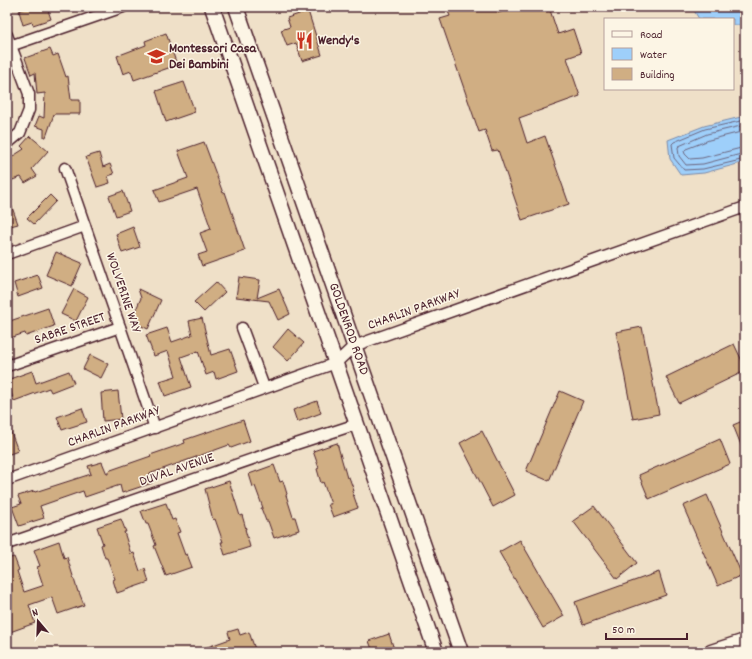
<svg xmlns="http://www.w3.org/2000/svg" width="752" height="659" font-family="Dekko,sans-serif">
<rect width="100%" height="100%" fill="#efe0c8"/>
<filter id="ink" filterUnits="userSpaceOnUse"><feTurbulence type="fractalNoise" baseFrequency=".025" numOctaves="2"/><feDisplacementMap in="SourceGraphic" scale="8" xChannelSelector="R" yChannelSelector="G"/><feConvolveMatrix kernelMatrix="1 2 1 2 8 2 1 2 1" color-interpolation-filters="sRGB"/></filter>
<g filter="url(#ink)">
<g fill="#9ecffa" stroke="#7c89a7">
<polygon points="692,7 745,7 745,25 733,25 733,19 699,19"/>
<polygon points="745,116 745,162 704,173 681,175 670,159 668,140 704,126"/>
</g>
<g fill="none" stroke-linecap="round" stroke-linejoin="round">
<g stroke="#6c657e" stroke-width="1">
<polyline points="745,120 705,129 674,142 672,144 674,158 684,170 703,169 745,159"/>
<polyline points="745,125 707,134 679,146 678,147 679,156 686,165 703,164 745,153"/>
<polyline points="745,131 709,140 686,149 684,151 685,154 690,159 702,158 745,147"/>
</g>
</g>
<g fill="#d0ae83" stroke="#4a1f2b">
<polygon points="29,7 47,7 51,19 33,25 32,22 23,25 19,11"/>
<polygon points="446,7 495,7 498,13 516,7 549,7 558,34 573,29 581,53 567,58 580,96 519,118 527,143 545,136 569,204 522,220 498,150 492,151 485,130 479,132 440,19 450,16"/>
<polygon points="308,11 322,55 302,61 296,43 287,46 281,30 290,27 287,18"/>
<polygon points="166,33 177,65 134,80 131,71 123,74 117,56 146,45 145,41"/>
<polygon points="50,49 53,56 58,54 66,77 68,76 71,100 80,100 80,114 54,114 46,137 44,137 44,129 35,126 39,116 44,118 45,93 37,94 35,73 31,75 25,58"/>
<polygon points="184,82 195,112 166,122 156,91"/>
<polygon points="30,136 48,151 32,169 37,176 25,183 21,177 7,182 7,160 24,149 21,146"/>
<polygon points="204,142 223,193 225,192 245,251 202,266 198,255 207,252 200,233 211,229 197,189 159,202 154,190 188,178 178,151"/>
<polygon points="99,153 103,167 110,164 114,174 108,176 110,183 97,187 86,157"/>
<polygon points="123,191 130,211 116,216 109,196"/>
<polygon points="50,195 56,201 34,224 27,218"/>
<polygon points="7,196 8,196 18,224 7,227"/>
<polygon points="133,227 140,247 122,253 116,234"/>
<polygon points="56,252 82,263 72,286 46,275"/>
<polygon points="38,275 43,288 18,297 14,283"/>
<polygon points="239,277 260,280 257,298 279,289 290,314 278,320 269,301 236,297"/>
<polygon points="216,282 225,292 204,312 194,302"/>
<polygon points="74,289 88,297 76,321 61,314"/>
<polygon points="138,289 161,300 148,329 131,321 141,298"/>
<polygon points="48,308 54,326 26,336 25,333 7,339 7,322"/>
<polygon points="202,318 211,355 230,349 238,371 216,379 214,372 206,375 198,351 181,357 191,387 165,396 160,381 176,376 168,351 154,356 146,335 167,328 172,342 192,335 189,321"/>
<polygon points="642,327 659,414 633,419 616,332"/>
<polygon points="288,329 304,343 288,361 273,347"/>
<polygon points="734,344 745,367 745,371 679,403 666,377"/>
<polygon points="90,355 108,364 101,378 83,369"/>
<polygon points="32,371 36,383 69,371 74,383 51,392 49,388 14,401 7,380"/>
<polygon points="118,391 121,419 103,421 101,393"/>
<polygon points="560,391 583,401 549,481 526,471"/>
<polygon points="317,401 321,413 297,422 293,410"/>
<polygon points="82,408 87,422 62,430 57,417"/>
<polygon points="243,420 250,441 231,448 229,445 149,474 152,483 122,493 120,485 85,497 83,491 40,506 44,518 19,526 12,507 21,504 18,496 34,491 35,492 91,474 88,466 102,462 107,474 108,474 108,471 151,456 150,455 185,443 184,440"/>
<polygon points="745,420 745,455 733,425"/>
<polygon points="7,424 8,424 18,451 7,455"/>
<polygon points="482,431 515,495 493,507 460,443"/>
<polygon points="720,439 730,464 649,499 639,475"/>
<polygon points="337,443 347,478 349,477 354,491 352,491 358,508 333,517 328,504 331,504 323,482 321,483 317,469 319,468 313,451"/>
<polygon points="274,465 280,482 283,481 287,494 286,495 293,517 295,517 299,530 274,538 268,521 266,521 261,508 263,508 255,486 253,487 249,474"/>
<polygon points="229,481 240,516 242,515 246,529 245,529 250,547 225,555 221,542 223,542 215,519 213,520 205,489"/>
<polygon points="707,495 742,575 718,586 683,506"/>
<polygon points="166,503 172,520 175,519 180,532 177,533 185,555 187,554 192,567 166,576 154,546 156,545 148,524 146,524 141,511"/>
<polygon points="594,506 637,563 617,579 573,521"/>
<polygon points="121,519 126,532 124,532 131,554 134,553 140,571 145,569 149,582 117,593 113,580 115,579 107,558 105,558 101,545 103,544 97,527"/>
<polygon points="520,540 564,616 543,628 499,552"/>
<polygon points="59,541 64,558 67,557 78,592 79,592 84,605 58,614 52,597 32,604 29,605 35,623 10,632 7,622 7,559 14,557 19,570 17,571 24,592 42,586 43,585 37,567 40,566 34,550"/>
<polygon points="659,572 666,595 583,625 575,602"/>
<polygon points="238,629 240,635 249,632 256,652 196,652 196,651 230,639 228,632"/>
<polygon points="389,634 395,652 373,652 369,641"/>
</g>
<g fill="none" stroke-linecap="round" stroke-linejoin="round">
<defs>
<g id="street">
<polyline points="7,35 29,94 29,110 20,133 7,144"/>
<polyline points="7,47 123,7"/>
<polyline points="65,168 155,428"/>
<polyline points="7,254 85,226"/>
<polyline points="242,328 264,387"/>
<polyline points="7,366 120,327"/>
<polyline points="7,480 336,363 354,346 745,207"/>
<polyline points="7,544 290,446 357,424"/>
</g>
<g id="secondary">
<polyline points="212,7 436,652"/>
<path id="s1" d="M236 7 461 652"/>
<polyline points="711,652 745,641"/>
</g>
</defs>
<use href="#street" stroke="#4a1f2b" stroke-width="13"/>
<use href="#secondary" stroke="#4a1f2b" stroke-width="17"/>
<use href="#street" stroke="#fcf5e5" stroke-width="10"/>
<use href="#secondary" stroke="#fcf5e5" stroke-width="14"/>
</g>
</g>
<defs>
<symbol id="restaurant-bare" viewBox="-9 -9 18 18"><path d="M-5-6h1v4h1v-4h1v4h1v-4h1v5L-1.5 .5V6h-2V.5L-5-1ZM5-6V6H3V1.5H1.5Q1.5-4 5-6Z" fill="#c8321e" stroke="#fcf5e5" stroke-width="2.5" paint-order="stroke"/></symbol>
<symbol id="school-bare" viewBox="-9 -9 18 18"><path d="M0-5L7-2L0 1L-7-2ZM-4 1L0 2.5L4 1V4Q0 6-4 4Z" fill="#c8321e" stroke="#fcf5e5" stroke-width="2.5" paint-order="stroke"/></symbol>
</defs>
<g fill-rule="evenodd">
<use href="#restaurant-bare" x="292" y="28" width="25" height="25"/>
<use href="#school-bare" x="144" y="44" width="25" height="25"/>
</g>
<g text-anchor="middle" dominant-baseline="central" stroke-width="3" stroke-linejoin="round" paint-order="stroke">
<g font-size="14" font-weight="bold" fill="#4a1f2b" stroke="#fcf5e5" text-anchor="start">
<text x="318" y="41">Wendy's</text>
<text x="169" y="49">Montessori Casa<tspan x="169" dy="16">Dei Bambini</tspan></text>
</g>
<g font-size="14" fill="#4a1f2b" stroke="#fcf5e5">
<text transform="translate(123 293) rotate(71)">WOLVERINE WAY</text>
<text transform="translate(414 310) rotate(-20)">CHARLIN PARKWAY</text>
<text transform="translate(70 329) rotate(-19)">SABRE STREET</text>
<text stroke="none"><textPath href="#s1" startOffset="341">GOLDENROD ROAD</textPath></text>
<text transform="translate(114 427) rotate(-20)">CHARLIN PARKWAY</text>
<text transform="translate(177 470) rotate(-19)">DUVAL AVENUE</text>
</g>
</g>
<rect width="752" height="659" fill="none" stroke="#fcf5e5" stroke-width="24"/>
<rect x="12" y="12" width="728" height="635" fill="none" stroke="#4a1f2b" stroke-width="1.5" filter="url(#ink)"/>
<rect x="604" y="18" width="130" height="72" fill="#fcf5e5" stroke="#b59f9b"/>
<rect x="612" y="31" width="20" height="6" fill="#fcf5e5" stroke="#b59f9b"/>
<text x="640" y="38" font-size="12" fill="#4a1f2b">Road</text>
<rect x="612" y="48" width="20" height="12" fill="#9ecffa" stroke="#b59f9b"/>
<text x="640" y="58" font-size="12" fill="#4a1f2b">Water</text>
<rect x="612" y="68" width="20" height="12" fill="#d0ae83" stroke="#b59f9b"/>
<text x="640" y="78" font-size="12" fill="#4a1f2b">Building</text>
<g transform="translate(38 621) rotate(341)" stroke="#fcf5e5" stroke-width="3" paint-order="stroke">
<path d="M0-3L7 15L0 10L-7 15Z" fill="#4a1f2b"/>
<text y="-6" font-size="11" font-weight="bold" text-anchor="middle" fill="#4a1f2b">N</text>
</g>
<path d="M606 633v6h81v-6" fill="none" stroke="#4a1f2b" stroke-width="2"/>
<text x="612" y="633" font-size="12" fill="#4a1f2b" stroke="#fcf5e5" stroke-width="3" paint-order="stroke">50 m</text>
</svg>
